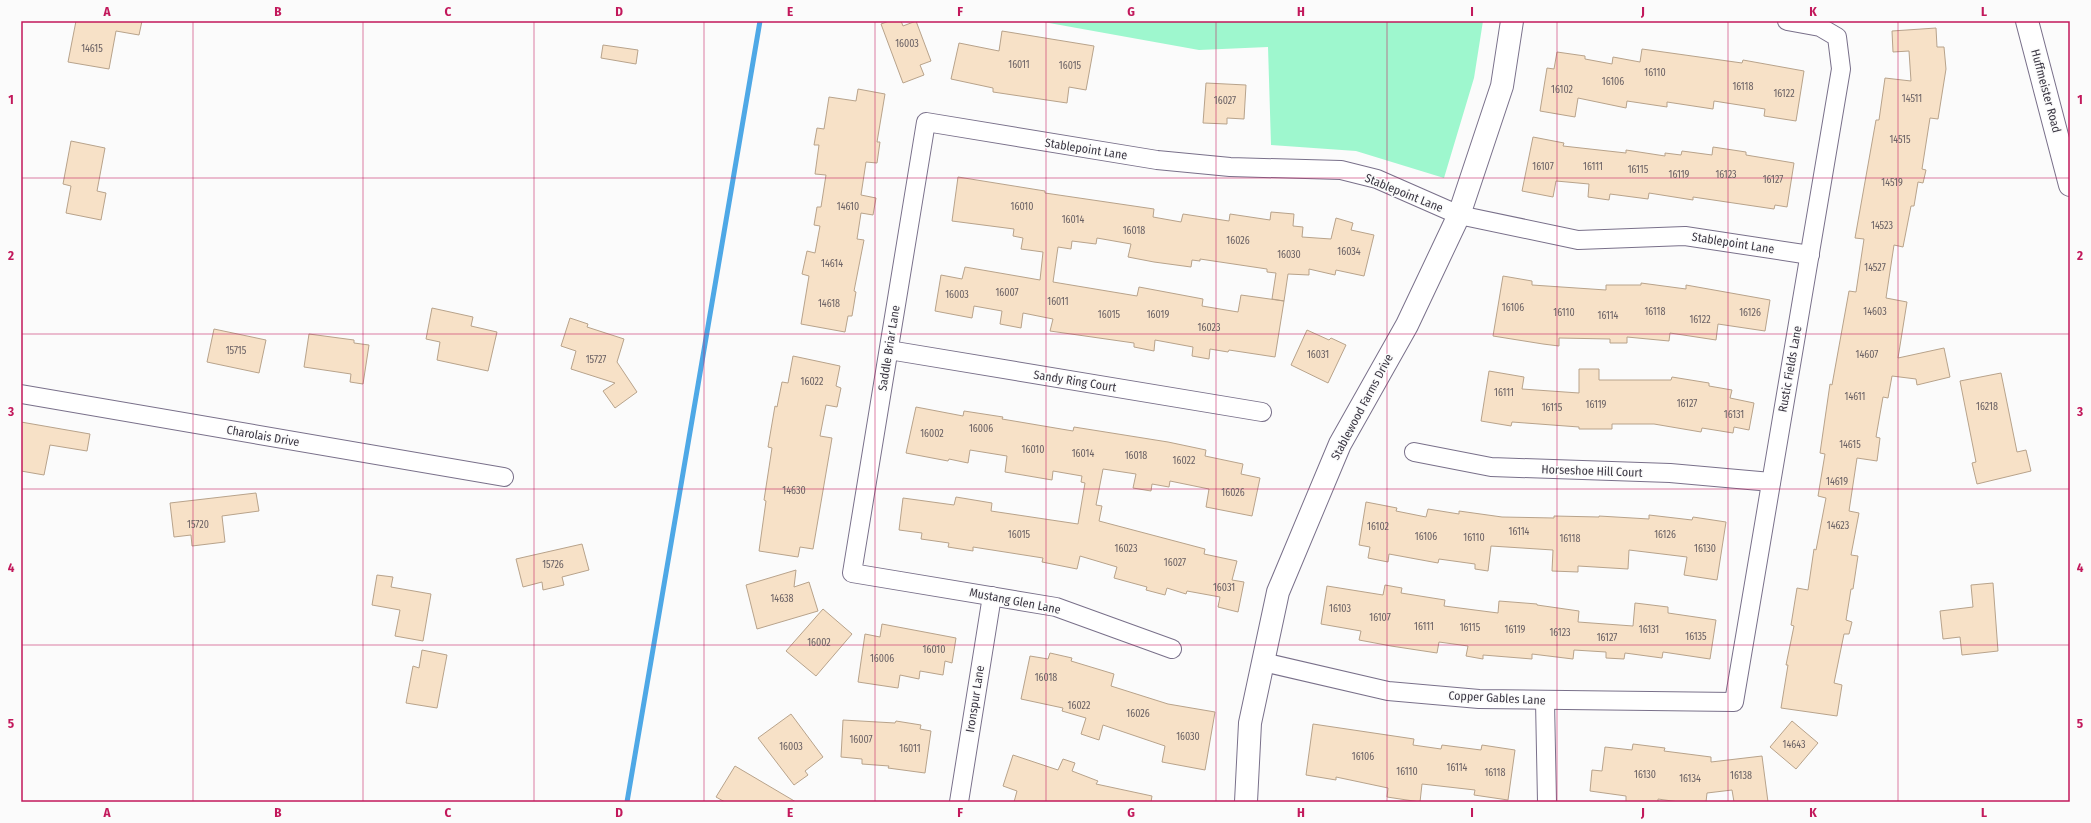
<svg xmlns="http://www.w3.org/2000/svg" width="2091" height="823" font-family="'Fira Sans Condensed',sans-serif">
<rect width="100%" height="100%" fill="#fbfbfb"/>
<polygon fill="#9ef7ce" points="1038,21 1483,21 1474,78 1444,178 1356,151 1271,145 1268,47 1199,50"/>
<g fill="none" stroke-linecap="round" stroke-linejoin="round">
<polyline stroke="#4ea8e6" stroke-width="5" points="627,802 760,21"/>
</g>
<g fill="#f7e1c7" stroke="#b8a38b">
<polygon points="76,21 142,21 139,35 116,31 109,69 68,62"/>
<polygon points="889,21 901,21 903,26 916,21 931,61 920,65 924,75 903,83 881,24"/>
<polygon points="1936,28 1937,47 1944,47 1946,69 1938,119 1930,118 1922,169 1926,170 1923,183 1918,182 1914,206 1911,206 1903,247 1894,245 1886,298 1907,302 1898,358 1944,348 1950,377 1917,385 1916,379 1892,376 1888,398 1883,397 1876,437 1880,438 1877,461 1857,458 1849,511 1859,513 1851,555 1858,556 1853,589 1851,589 1846,620 1852,622 1849,634 1844,634 1834,683 1842,685 1837,716 1781,708 1788,665 1786,665 1794,626 1791,625 1797,588 1808,590 1814,549 1816,550 1826,498 1818,496 1825,454 1820,453 1830,384 1832,385 1849,291 1856,292 1864,239 1855,238 1876,120 1879,120 1885,78 1911,81 1909,51 1893,52 1892,31"/>
<polygon points="1002,31 1094,46 1086,90 1069,87 1067,103 993,92 993,88 951,79 959,43 999,51"/>
<polygon points="603,45 638,50 636,64 601,58"/>
<polygon points="1642,49 1742,63 1743,60 1804,71 1796,121 1764,116 1765,109 1714,101 1713,109 1667,102 1667,107 1627,101 1626,108 1578,98 1575,117 1540,111 1547,68 1554,69 1557,52 1585,56 1585,59 1612,64 1613,57 1640,62"/>
<polygon points="1206,83 1246,85 1244,119 1227,118 1227,124 1203,123"/>
<polygon points="858,89 885,94 877,142 880,142 877,163 866,162 861,195 876,198 873,215 861,213 857,239 864,240 854,291 856,292 852,316 848,316 845,332 801,324 809,276 802,274 807,251 815,253 820,226 814,225 817,207 821,207 826,175 815,174 819,145 814,145 817,128 824,129 829,97 856,101"/>
<polygon points="1533,137 1564,143 1563,146 1626,153 1626,150 1665,156 1665,153 1681,155 1682,151 1712,155 1713,147 1746,152 1746,155 1794,163 1787,207 1775,205 1774,209 1693,197 1693,200 1649,193 1648,199 1610,194 1609,200 1588,197 1589,184 1556,181 1553,197 1522,191"/>
<polygon points="71,141 105,148 97,191 106,193 101,220 66,213 71,186 63,184"/>
<polygon points="958,177 1045,191 1045,193 1154,209 1153,217 1181,222 1183,214 1229,221 1230,214 1270,220 1271,212 1294,214 1293,226 1303,227 1302,237 1331,239 1336,218 1353,223 1351,230 1374,235 1364,276 1336,270 1335,275 1309,269 1309,275 1288,274 1284,301 1272,299 1276,273 1267,272 1267,269 1200,259 1200,261 1192,260 1191,267 1154,262 1128,257 1131,244 1097,238 1096,244 1072,241 1071,249 1058,247 1053,282 1137,296 1139,287 1203,299 1202,306 1238,312 1241,295 1284,301 1275,357 1229,350 1228,352 1210,349 1209,359 1192,356 1193,347 1155,340 1154,351 1134,347 1134,343 1050,331 1053,319 1023,313 1021,328 1000,324 1002,311 974,306 972,318 935,311 941,275 962,279 965,267 1040,280 1043,252 1021,249 1023,238 1013,236 1014,229 952,221"/>
<polygon points="1503,276 1532,281 1532,285 1606,290 1606,285 1641,285 1641,283 1686,289 1686,285 1770,300 1765,331 1718,324 1716,340 1670,333 1669,341 1627,337 1627,343 1610,343 1610,339 1559,338 1559,346 1543,344 1493,336"/>
<polygon points="432,308 473,317 471,326 497,332 488,371 437,360 440,342 426,339"/>
<polygon points="570,318 588,324 587,327 624,339 617,362 637,392 615,408 603,391 615,383 571,369 576,351 561,346"/>
<polygon points="214,329 266,340 259,373 207,362"/>
<polygon points="1307,330 1329,340 1331,338 1346,345 1328,383 1291,365"/>
<polygon points="309,334 354,340 354,343 369,345 363,384 350,382 351,374 304,367"/>
<polygon points="793,356 840,366 836,386 841,388 837,407 826,405 820,436 832,438 813,549 800,547 798,557 759,551 766,501 764,500 772,448 768,447 775,406 777,407 782,382 788,383"/>
<polygon points="1579,369 1599,369 1599,380 1671,380 1672,377 1709,383 1709,386 1732,390 1730,398 1754,403 1749,430 1734,427 1733,433 1702,428 1701,432 1654,424 1612,424 1612,429 1579,429 1579,427 1512,422 1511,426 1481,421 1489,371 1524,377 1522,389 1579,393"/>
<polygon points="2001,373 2017,452 2026,450 2031,471 1977,484 1972,463 1976,462 1960,381"/>
<polygon points="916,407 963,416 964,411 1003,417 1002,419 1073,431 1074,427 1168,442 1206,450 1205,456 1243,464 1241,474 1260,478 1252,516 1206,507 1209,489 1170,481 1169,487 1152,484 1151,491 1133,488 1136,474 1103,469 1096,505 1102,506 1099,521 1205,549 1204,554 1237,561 1232,580 1244,582 1238,612 1218,607 1220,597 1187,591 1186,594 1167,588 1165,595 1146,590 1147,587 1114,578 1117,567 1080,556 1077,569 1042,562 1043,558 973,547 973,551 948,547 949,543 921,539 922,533 899,530 903,498 954,505 956,497 992,503 991,511 1078,524 1085,483 1081,482 1082,476 1053,471 1052,480 1005,472 1007,456 970,450 968,463 949,459 948,461 906,453"/>
<polygon points="21,422 90,434 87,451 50,445 44,475 21,471"/>
<polygon points="256,493 259,511 222,516 225,542 192,546 191,535 174,537 170,503"/>
<polygon points="1366,502 1397,508 1396,511 1426,517 1428,509 1459,514 1459,511 1502,517 1554,518 1554,516 1599,517 1599,516 1649,519 1649,515 1692,520 1693,517 1726,522 1717,580 1684,575 1687,557 1629,550 1628,569 1578,566 1578,572 1552,571 1553,550 1491,546 1488,571 1475,569 1475,564 1439,559 1438,563 1389,554 1388,562 1368,558 1370,547 1359,545"/>
<polygon points="582,544 589,570 562,577 564,585 543,590 542,582 523,587 516,559"/>
<polygon points="796,570 794,587 809,582 818,611 757,629 746,585"/>
<polygon points="377,575 393,577 391,587 431,594 423,641 395,636 400,610 372,605"/>
<polygon points="1993,583 1998,651 1962,655 1960,637 1943,639 1940,611 1973,607 1971,585"/>
<polygon points="1385,585 1402,588 1401,593 1445,600 1444,606 1498,613 1499,601 1537,604 1537,605 1579,611 1578,622 1633,626 1635,603 1668,607 1668,613 1716,620 1710,659 1663,652 1662,658 1625,653 1624,659 1606,658 1606,652 1574,650 1573,659 1532,654 1532,659 1483,655 1483,659 1466,656 1468,646 1439,642 1437,653 1391,646 1359,640 1361,631 1321,624 1327,586 1383,595"/>
<polygon points="823,609 852,634 816,676 786,651"/>
<polygon points="882,624 956,638 952,663 945,661 943,675 920,671 919,679 900,675 898,688 858,682 865,634 880,637"/>
<polygon points="422,650 447,655 437,708 406,703 413,666 419,668"/>
<polygon points="1050,653 1072,658 1071,661 1114,674 1111,686 1168,704 1215,712 1205,770 1162,762 1165,746 1103,725 1099,740 1081,734 1086,718 1062,711 1063,708 1021,699 1030,656 1048,659"/>
<polygon points="791,714 823,757 805,771 808,775 794,785 758,738"/>
<polygon points="843,720 895,723 896,721 921,725 920,729 931,731 925,773 888,768 889,766 862,764 862,759 841,757"/>
<polygon points="1792,721 1818,743 1796,769 1770,747"/>
<polygon points="1313,724 1414,739 1413,745 1441,749 1442,745 1481,750 1482,745 1515,750 1508,800 1474,795 1475,790 1422,784 1420,802 1387,797 1388,788 1336,777 1336,780 1306,775"/>
<polygon points="1633,744 1665,748 1664,751 1711,757 1711,762 1762,756 1768,802 1734,802 1732,790 1707,793 1706,802 1679,802 1658,799 1658,802 1626,802 1626,796 1590,791 1592,770 1602,771 1605,747 1632,750"/>
<polygon points="1013,755 1058,770 1063,759 1075,763 1072,771 1098,781 1096,784 1152,796 1151,802 1014,802 1017,791 1003,786"/>
<polygon points="735,766 796,802 725,802 716,797"/>
</g>
<g fill="none" stroke-linecap="round" stroke-linejoin="round">
<defs>
<g id="street">
<polyline points="889,350 1262,412"/>
<polyline points="21,394 504,477"/>
<polyline points="1414,452 1491,467 1670,473 1771,482"/>
<polyline points="1172,649 1056,607 852,573 926,122 1157,160 1230,167 1341,170 1377,179 1459,215 1578,240 1685,236 1810,255"/>
<polyline points="1263,662 1388,691 1479,699 1734,702 1841,69 1837,37 1820,27 1787,21"/>
<polyline points="1545,701 1547,802"/>
<polyline points="959,802 992,596"/>
</g>
<g id="secondary">
<polyline points="2027,21 2070,185"/>
<polyline points="1246,802 1250,723 1278,592 1340,444 1407,325 1459,215 1502,86 1512,21"/>
</g>
</defs>
<use href="#street" stroke="#79708a" stroke-width="20"/>
<use href="#secondary" stroke="#79708a" stroke-width="24"/>
<use href="#street" stroke="#fff" stroke-width="18"/>
<use href="#secondary" stroke="#fff" stroke-width="22"/>
</g>
<path fill="none" stroke="#c2185b" stroke-width="1" stroke-opacity="0.55" d="M193 21V802M363 21V802M534 21V802M704 21V802M875 21V802M1046 21V802M1216 21V802M1387 21V802M1557 21V802M1728 21V802M1898 21V802M21 178H2070M21 334H2070M21 489H2070M21 645H2070"/>
<g text-anchor="middle" dominant-baseline="central" stroke-width="3" stroke-linejoin="round" paint-order="stroke">
<g font-size="10" fill="#6b6265">
<text x="907" y="44">16003</text>
<text x="92" y="49">14615</text>
<text x="1019" y="65">16011</text>
<text x="1070" y="66">16015</text>
<text x="1655" y="73">16110</text>
<text x="1613" y="82">16106</text>
<text x="1743" y="87">16118</text>
<text x="1562" y="90">16102</text>
<text x="1784" y="94">16122</text>
<text x="1912" y="99">14511</text>
<text x="1225" y="101">16027</text>
<text x="1900" y="140">14515</text>
<text x="1543" y="167">16107</text>
<text x="1593" y="167">16111</text>
<text x="1638" y="170">16115</text>
<text x="1679" y="175">16119</text>
<text x="1726" y="175">16123</text>
<text x="1773" y="180">16127</text>
<text x="1892" y="183">14519</text>
<text x="848" y="207">14610</text>
<text x="1022" y="207">16010</text>
<text x="1073" y="220">16014</text>
<text x="1882" y="226">14523</text>
<text x="1134" y="231">16018</text>
<text x="1238" y="241">16026</text>
<text x="1349" y="252">16034</text>
<text x="1289" y="255">16030</text>
<text x="832" y="264">14614</text>
<text x="1875" y="268">14527</text>
<text x="1007" y="293">16007</text>
<text x="957" y="295">16003</text>
<text x="1058" y="302">16011</text>
<text x="829" y="304">14618</text>
<text x="1513" y="308">16106</text>
<text x="1655" y="312">16118</text>
<text x="1875" y="312">14603</text>
<text x="1564" y="313">16110</text>
<text x="1750" y="313">16126</text>
<text x="1109" y="315">16015</text>
<text x="1158" y="315">16019</text>
<text x="1608" y="316">16114</text>
<text x="1700" y="320">16122</text>
<text x="1209" y="328">16023</text>
<text x="236" y="351">15715</text>
<text x="1318" y="355">16031</text>
<text x="1867" y="355">14607</text>
<text x="596" y="360">15727</text>
<text x="812" y="382">16022</text>
<text x="1504" y="393">16111</text>
<text x="1855" y="397">14611</text>
<text x="1687" y="404">16127</text>
<text x="1596" y="405">16119</text>
<text x="1987" y="407">16218</text>
<text x="1552" y="408">16115</text>
<text x="1734" y="415">16131</text>
<text x="981" y="429">16006</text>
<text x="932" y="434">16002</text>
<text x="1850" y="445">14615</text>
<text x="1033" y="450">16010</text>
<text x="1083" y="454">16014</text>
<text x="1136" y="456">16018</text>
<text x="1184" y="461">16022</text>
<text x="1837" y="482">14619</text>
<text x="794" y="491">14630</text>
<text x="1233" y="493">16026</text>
<text x="198" y="525">15720</text>
<text x="1838" y="526">14623</text>
<text x="1378" y="527">16102</text>
<text x="1519" y="532">16114</text>
<text x="1019" y="535">16015</text>
<text x="1665" y="535">16126</text>
<text x="1426" y="537">16106</text>
<text x="1474" y="538">16110</text>
<text x="1570" y="539">16118</text>
<text x="1126" y="549">16023</text>
<text x="1705" y="549">16130</text>
<text x="1175" y="563">16027</text>
<text x="553" y="565">15726</text>
<text x="1224" y="588">16031</text>
<text x="782" y="599">14638</text>
<text x="1340" y="609">16103</text>
<text x="1380" y="618">16107</text>
<text x="1424" y="627">16111</text>
<text x="1470" y="628">16115</text>
<text x="1515" y="630">16119</text>
<text x="1649" y="630">16131</text>
<text x="1560" y="633">16123</text>
<text x="1696" y="637">16135</text>
<text x="1607" y="638">16127</text>
<text x="819" y="643">16002</text>
<text x="934" y="650">16010</text>
<text x="882" y="659">16006</text>
<text x="1046" y="678">16018</text>
<text x="1079" y="706">16022</text>
<text x="1138" y="714">16026</text>
<text x="1188" y="737">16030</text>
<text x="861" y="740">16007</text>
<text x="1794" y="745">14643</text>
<text x="791" y="747">16003</text>
<text x="910" y="749">16011</text>
<text x="1363" y="757">16106</text>
<text x="1457" y="768">16114</text>
<text x="1407" y="772">16110</text>
<text x="1495" y="773">16118</text>
<text x="1645" y="775">16130</text>
<text x="1741" y="776">16138</text>
<text x="1690" y="779">16134</text>
</g>
<g font-size="12" fill="#3c3844" stroke="#fbfbfb">
<text transform="translate(2046 91) rotate(75)">Huffmeister Road</text>
<text transform="translate(1086 149) rotate(9)">Stablepoint Lane</text>
<text transform="translate(1404 193) rotate(22)">Stablepoint Lane</text>
<text transform="translate(1733 243) rotate(9)">Stablepoint Lane</text>
<text transform="translate(889 348) rotate(-81)">Saddle Briar Lane</text>
<text transform="translate(1790 369) rotate(-80)">Rustic Fields Lane</text>
<text transform="translate(1075 381) rotate(9)">Sandy Ring Court</text>
<text transform="translate(1362 407) rotate(-62)">Stablewood Farms Drive</text>
<text transform="translate(263 436) rotate(10)">Charolais Drive</text>
<text transform="translate(1592 471) rotate(2)">Horseshoe Hill Court</text>
<text transform="translate(1015 601) rotate(11)">Mustang Glen Lane</text>
<text transform="translate(1497 698) rotate(3)">Copper Gables Lane</text>
<text transform="translate(975 699) rotate(-81)">Ironspur Lane</text>
</g>
</g>
<rect width="2091" height="823" fill="none" stroke="#fbfbfb" stroke-width="44"/>
<rect x="22" y="22" width="2047" height="779" fill="none" stroke="#c2185b" stroke-width="1.5"/>
<g font-size="13" text-anchor="middle" font-weight="bold" fill="#c2185b">
<text x="107" y="16">A</text>
<text x="278" y="16">B</text>
<text x="448" y="16">C</text>
<text x="619" y="16">D</text>
<text x="790" y="16">E</text>
<text x="960" y="16">F</text>
<text x="1131" y="16">G</text>
<text x="1301" y="16">H</text>
<text x="1472" y="16">I</text>
<text x="1643" y="16">J</text>
<text x="1813" y="16">K</text>
<text x="1984" y="16">L</text>
<text x="11" y="104">1</text>
<text x="2080" y="104">1</text>
<text x="11" y="260">2</text>
<text x="2080" y="260">2</text>
<text x="11" y="416">3</text>
<text x="2080" y="416">3</text>
<text x="11" y="572">4</text>
<text x="2080" y="572">4</text>
<text x="11" y="728">5</text>
<text x="2080" y="728">5</text>
<text x="107" y="817">A</text>
<text x="278" y="817">B</text>
<text x="448" y="817">C</text>
<text x="619" y="817">D</text>
<text x="790" y="817">E</text>
<text x="960" y="817">F</text>
<text x="1131" y="817">G</text>
<text x="1301" y="817">H</text>
<text x="1472" y="817">I</text>
<text x="1643" y="817">J</text>
<text x="1813" y="817">K</text>
<text x="1984" y="817">L</text>
</g>
</svg>
